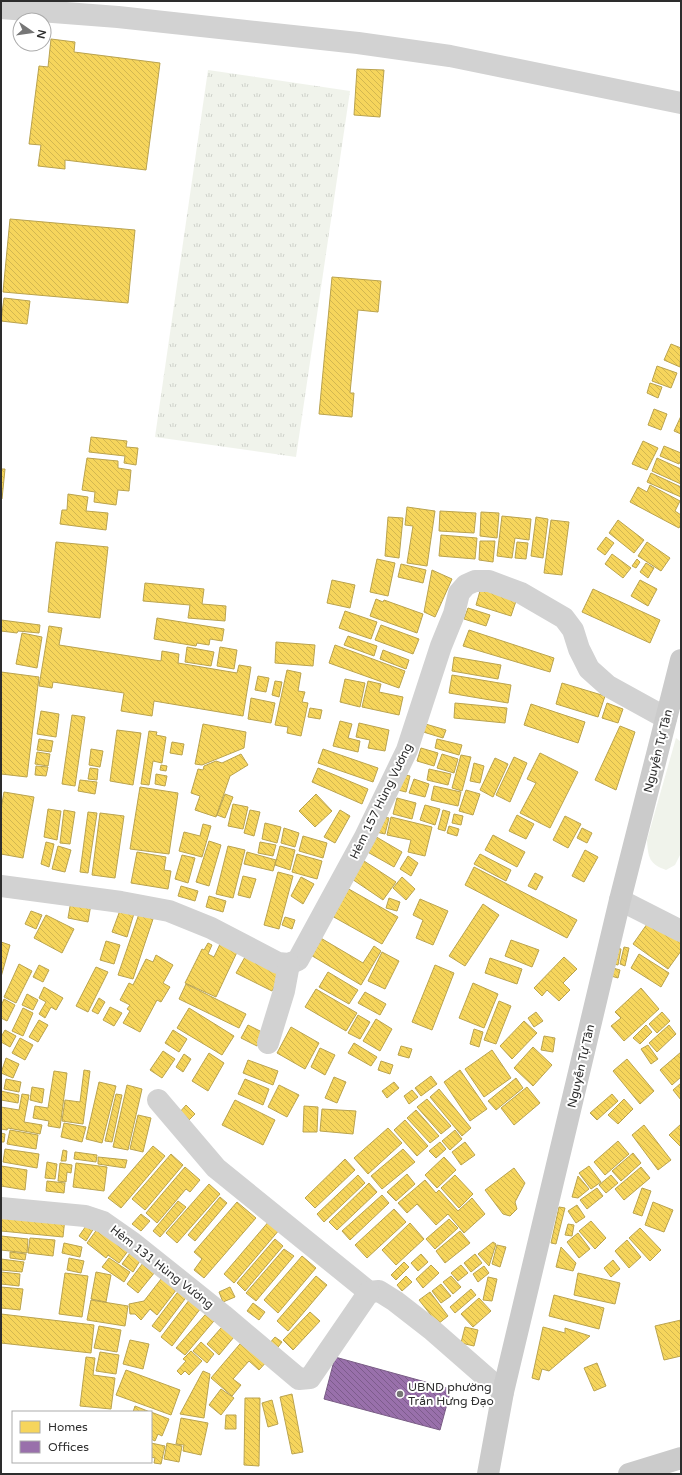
<svg xmlns="http://www.w3.org/2000/svg" width="682" height="1475" font-family="'Varela Round',sans-serif">
<defs>
<pattern id="grass-tufts" width="24" height="20" patternUnits="userSpaceOnUse"><rect width="24" height="20" fill="#f0f3eb"/><path d="M3 7l-1-3M5 7V3M7 7l1-3M15 17l-1-3M17 17v-4M19 17l1-3" fill="none" stroke="#ced1ca"/></pattern>
<pattern id="homes-back-hatch" width="6" height="6" patternUnits="userSpaceOnUse"><rect width="6" height="6" fill="#f6d55c"/><path d="M-1 5l2 2M0 0l6 6M5-1l2 2" fill="none" stroke="#d3b750"/></pattern>
<pattern id="offices-back-hatch" width="6" height="6" patternUnits="userSpaceOnUse"><rect width="6" height="6" fill="#9970ab"/><path d="M-1 5l2 2M0 0l6 6M5-1l2 2" fill="none" stroke="#7d5c8c"/></pattern>
</defs>
<rect width="100%" height="100%" fill="#fff"/>
<polygon fill="url(#grass-tufts)" points="208,70 350,91 296,457 155,437"/>
<path fill="#f0f3eb" d="M676 738 681 742V853L675 865 666 870C649 864 648 857 647 840Z"/>
<g fill="url(#homes-back-hatch)" stroke="#baa34e">
<polygon points="51,39 75,42 74,52 160,63 146,170 65,160 65,169 38,166 41,145 29,144 39,66 48,67"/>
<polygon points="357,69 384,70 380,117 354,115"/>
<polygon points="10,219 135,230 128,303 3,292"/>
<polygon points="332,277 381,281 378,312 358,310 350,393 354,393 352,417 319,414"/>
<polygon points="4,298 30,301 27,324 1,321"/>
<polygon points="671,344 681,348 680,367 664,360"/>
<polygon points="657,366 677,373 671,388 652,381"/>
<polygon points="650,383 662,387 658,398 647,393"/>
<polygon points="654,409 667,414 661,430 648,425"/>
<polygon points="681,416 681,434 674,431"/>
<polygon points="91,437 127,441 126,447 138,448 136,465 124,463 125,456 89,452"/>
<polygon points="643,441 658,448 647,470 632,464"/>
<polygon points="664,446 681,453 681,460 679,464 660,456"/>
<polygon points="87,458 118,461 118,468 131,470 129,491 118,490 116,505 94,502 95,492 82,490"/>
<polygon points="657,458 681,469 681,484 652,471"/>
<polygon points="1,469 5,469 2,499 1,499"/>
<polygon points="651,473 681,487 681,497 647,482"/>
<polygon points="650,485 680,501 675,511 681,515 681,524 679,528 630,502 638,487 647,492"/>
<polygon points="68,494 88,497 86,511 108,513 106,530 60,524 62,510 67,510"/>
<polygon points="407,507 435,511 427,566 407,563 413,526 405,525"/>
<polygon points="440,511 476,513 474,533 439,531"/>
<polygon points="481,512 499,513 497,538 480,536"/>
<polygon points="502,516 531,519 529,540 515,538 512,558 497,556"/>
<polygon points="388,517 403,518 399,558 385,556"/>
<polygon points="536,517 548,519 543,558 531,556"/>
<polygon points="551,520 569,522 562,575 544,573"/>
<polygon points="618,520 644,540 634,553 609,533"/>
<polygon points="441,535 477,538 475,559 439,556"/>
<polygon points="606,537 614,543 605,555 597,549"/>
<polygon points="480,541 495,541 493,562 479,560"/>
<polygon points="56,542 108,547 100,618 48,612"/>
<polygon points="517,542 528,543 526,559 515,558"/>
<polygon points="647,542 670,558 661,571 638,556"/>
<polygon points="612,554 631,568 623,578 605,564"/>
<polygon points="377,559 395,563 388,596 370,592"/>
<polygon points="637,559 640,562 636,568 632,566"/>
<polygon points="646,563 654,568 648,578 640,572"/>
<polygon points="401,564 426,570 423,583 398,577"/>
<polygon points="432,570 452,579 435,617 424,612"/>
<polygon points="332,580 355,585 350,608 327,603"/>
<polygon points="640,580 657,589 648,606 631,596"/>
<polygon points="145,583 204,589 202,604 226,606 225,621 188,618 190,605 143,601"/>
<polygon points="482,584 518,595 511,616 476,605"/>
<polygon points="593,589 660,620 650,643 582,612"/>
<polygon points="376,599 383,602 384,600 423,614 417,633 370,616"/>
<polygon points="468,608 490,615 486,626 464,619"/>
<polygon points="345,611 377,622 371,639 339,628"/>
<polygon points="157,618 224,629 222,641 210,639 209,645 197,643 196,646 154,639"/>
<polygon points="1,620 40,625 39,633 18,631 17,633 1,631"/>
<polygon points="381,625 419,639 413,654 375,640"/>
<polygon points="49,626 62,628 59,645 161,661 162,651 179,654 178,663 237,673 239,665 251,667 243,716 154,701 152,716 121,711 124,693 53,682 52,688 39,686"/>
<polygon points="469,630 554,658 550,672 463,646"/>
<polygon points="22,633 42,637 37,668 16,664"/>
<polygon points="348,636 377,646 374,656 344,645"/>
<polygon points="276,642 315,645 313,666 275,663"/>
<polygon points="335,645 405,671 399,688 329,663"/>
<polygon points="187,647 214,652 211,666 185,662"/>
<polygon points="220,647 237,650 234,669 217,666"/>
<polygon points="383,650 409,660 406,669 380,659"/>
<polygon points="454,657 501,665 498,679 452,671"/>
<polygon points="287,670 301,673 298,691 305,692 302,702 308,703 301,736 287,733 288,727 275,725"/>
<polygon points="1,672 39,677 27,777 1,774"/>
<polygon points="452,675 511,685 508,703 449,693"/>
<polygon points="258,676 269,678 266,692 255,690"/>
<polygon points="345,679 365,683 360,707 340,702"/>
<polygon points="275,681 282,682 279,697 272,695"/>
<polygon points="368,681 381,684 379,692 403,697 399,715 362,707"/>
<polygon points="562,683 605,696 598,717 556,704"/>
<polygon points="251,698 275,703 271,723 248,719"/>
<polygon points="455,703 507,708 505,723 454,718"/>
<polygon points="607,703 623,709 618,723 602,718"/>
<polygon points="531,704 585,722 578,743 524,725"/>
<polygon points="310,708 322,710 320,719 308,717"/>
<polygon points="41,711 59,714 56,737 37,734"/>
<polygon points="72,715 85,717 75,786 62,784"/>
<polygon points="340,721 352,724 348,738 360,741 358,752 333,746"/>
<polygon points="359,723 389,730 385,751 368,748 370,740 356,737"/>
<polygon points="422,723 446,730 443,738 420,731"/>
<polygon points="203,724 246,732 244,748 202,765 195,764"/>
<polygon points="620,726 635,732 616,790 595,780"/>
<polygon points="117,730 141,733 133,785 110,781"/>
<polygon points="149,731 157,732 156,735 166,737 162,763 153,761 149,785 141,784"/>
<polygon points="39,739 53,741 51,752 37,750"/>
<polygon points="437,739 462,745 459,755 435,748"/>
<polygon points="172,742 184,744 182,755 170,753"/>
<polygon points="421,748 438,753 434,766 417,761"/>
<polygon points="91,749 103,751 100,767 89,765"/>
<polygon points="323,749 378,768 373,782 318,763"/>
<polygon points="37,752 50,754 48,766 35,764"/>
<polygon points="540,753 578,772 550,828 520,813 536,783 527,779"/>
<polygon points="241,754 248,765 230,776 216,817 195,810 200,796 191,793 198,769 203,770 204,766 216,761 222,763"/>
<polygon points="442,754 458,759 454,773 437,768"/>
<polygon points="461,755 471,757 462,791 452,788"/>
<polygon points="514,757 527,763 510,802 496,795"/>
<polygon points="495,758 508,764 493,797 480,790"/>
<polygon points="474,763 484,766 480,783 470,781"/>
<polygon points="161,765 167,766 166,771 160,770"/>
<polygon points="36,766 48,767 46,776 35,775"/>
<polygon points="90,768 98,769 97,780 88,779"/>
<polygon points="318,768 368,789 362,804 312,782"/>
<polygon points="429,769 451,774 448,785 427,780"/>
<polygon points="156,774 167,776 165,786 155,784"/>
<polygon points="401,774 410,776 406,792 398,790"/>
<polygon points="414,779 429,784 425,797 409,793"/>
<polygon points="80,780 97,782 95,794 78,791"/>
<polygon points="434,786 461,792 458,806 431,800"/>
<polygon points="140,787 178,793 169,854 130,849"/>
<polygon points="466,790 480,794 473,815 459,811"/>
<polygon points="4,792 34,797 23,858 1,854 1,809"/>
<polygon points="225,794 233,797 225,818 217,815"/>
<polygon points="316,794 332,811 315,827 299,811"/>
<polygon points="397,798 416,803 412,819 393,814"/>
<polygon points="233,804 248,807 243,829 228,826"/>
<polygon points="425,805 440,809 435,825 420,820"/>
<polygon points="48,809 61,811 57,840 44,837"/>
<polygon points="64,810 75,812 70,844 60,843"/>
<polygon points="250,810 260,812 254,836 244,833"/>
<polygon points="340,810 350,816 335,843 324,837"/>
<polygon points="443,810 450,812 445,831 438,829"/>
<polygon points="88,812 97,813 88,873 80,872"/>
<polygon points="100,813 124,816 115,878 92,875"/>
<polygon points="454,814 463,816 461,825 452,823"/>
<polygon points="517,815 534,824 526,839 509,831"/>
<polygon points="380,816 389,818 385,834 376,832"/>
<polygon points="565,816 581,824 568,848 553,840"/>
<polygon points="391,817 432,827 425,856 408,852 411,840 387,835"/>
<polygon points="265,823 281,827 277,843 262,839"/>
<polygon points="203,824 211,826 202,857 179,851 184,832 200,836"/>
<polygon points="449,826 459,829 457,836 447,833"/>
<polygon points="284,828 299,833 295,847 281,843"/>
<polygon points="582,828 592,833 587,843 577,838"/>
<polygon points="373,835 402,852 394,867 364,850"/>
<polygon points="493,835 525,852 517,867 485,850"/>
<polygon points="303,836 327,843 323,858 299,851"/>
<polygon points="209,841 221,845 209,886 196,882"/>
<polygon points="46,842 54,844 49,867 41,864"/>
<polygon points="260,842 276,845 273,856 258,853"/>
<polygon points="58,846 71,850 65,872 52,869"/>
<polygon points="228,846 245,850 233,898 216,894"/>
<polygon points="280,846 295,850 290,870 275,865"/>
<polygon points="585,850 598,857 584,882 572,876"/>
<polygon points="137,852 166,857 164,870 171,871 168,889 131,883"/>
<polygon points="247,852 276,860 273,871 244,864"/>
<polygon points="297,854 322,861 317,879 292,872"/>
<polygon points="480,854 511,870 506,881 474,864"/>
<polygon points="182,855 195,858 188,883 175,879"/>
<polygon points="408,856 418,863 411,876 400,869"/>
<polygon points="361,859 396,882 383,900 349,877"/>
<polygon points="474,867 577,920 567,938 465,885"/>
<polygon points="278,872 293,876 279,929 264,925"/>
<polygon points="535,873 543,877 536,890 528,886"/>
<polygon points="243,876 256,879 250,898 238,895"/>
<polygon points="301,877 314,884 303,904 291,896"/>
<polygon points="402,877 415,889 406,900 393,888"/>
<polygon points="181,886 198,891 195,901 178,896"/>
<polygon points="347,888 398,917 382,944 332,916"/>
<polygon points="209,896 226,901 223,912 206,907"/>
<polygon points="389,898 400,902 397,911 386,908"/>
<polygon points="420,899 448,911 433,945 416,938 423,920 413,915"/>
<polygon points="71,901 91,904 88,922 68,918"/>
<polygon points="483,904 499,915 465,966 449,956"/>
<polygon points="122,905 135,910 127,937 112,932"/>
<polygon points="31,911 42,915 36,929 25,924"/>
<polygon points="140,911 154,916 133,979 118,975"/>
<polygon points="46,915 74,929 62,953 34,938"/>
<polygon points="285,917 295,920 292,929 282,925"/>
<polygon points="652,917 681,939 681,951 668,969 633,944"/>
<polygon points="319,937 363,963 374,946 381,951 361,985 309,954"/>
<polygon points="511,940 539,950 532,967 505,956"/>
<polygon points="106,941 120,945 114,964 100,960"/>
<polygon points="1,942 10,945 1,977"/>
<polygon points="221,942 238,950 216,997 185,983 202,949 204,950 208,943 212,945 208,954 214,957"/>
<polygon points="624,947 629,948 625,966 620,964"/>
<polygon points="617,948 621,949 618,965 614,964"/>
<polygon points="382,952 399,961 385,989 368,981"/>
<polygon points="639,954 669,973 661,987 631,968"/>
<polygon points="156,955 173,965 163,983 170,987 161,1002 157,1000 140,1032 123,1023 130,1011 127,1009 130,1005 120,1000 129,983 133,985 146,959 153,962"/>
<polygon points="245,957 281,975 272,991 236,973"/>
<polygon points="564,957 577,969 563,983 570,990 559,1001 547,990 542,996 534,988"/>
<polygon points="490,958 522,969 517,984 485,973"/>
<polygon points="19,964 32,971 16,1003 4,997"/>
<polygon points="39,965 49,970 43,982 33,977"/>
<polygon points="435,965 454,973 432,1030 412,1022"/>
<polygon points="96,967 108,972 88,1012 76,1006"/>
<polygon points="613,968 620,970 618,978 611,976"/>
<polygon points="328,972 358,990 349,1004 319,987"/>
<polygon points="473,983 498,994 484,1028 459,1018"/>
<polygon points="186,984 246,1014 239,1028 179,999"/>
<polygon points="44,987 63,998 56,1010 51,1007 45,1018 39,1014 46,1002 39,998"/>
<polygon points="641,988 659,1009 624,1041 611,1026 621,1018 615,1012"/>
<polygon points="316,989 357,1013 346,1031 305,1007"/>
<polygon points="365,992 386,1004 380,1015 358,1003"/>
<polygon points="27,994 38,1000 33,1010 22,1005"/>
<polygon points="99,998 105,1002 98,1014 92,1011"/>
<polygon points="4,999 15,1005 7,1021 1,1018 1,1006"/>
<polygon points="499,1001 511,1006 496,1044 484,1040"/>
<polygon points="110,1007 122,1013 114,1026 103,1020"/>
<polygon points="23,1008 33,1013 23,1036 12,1031"/>
<polygon points="189,1008 234,1036 222,1055 177,1028"/>
<polygon points="536,1012 543,1021 534,1027 528,1018"/>
<polygon points="662,1012 670,1021 657,1033 649,1024"/>
<polygon points="358,1015 370,1022 360,1039 348,1033"/>
<polygon points="376,1019 392,1029 380,1051 363,1041"/>
<polygon points="39,1020 48,1025 38,1042 29,1037"/>
<polygon points="524,1021 537,1033 512,1059 500,1046"/>
<polygon points="248,1025 264,1033 257,1046 241,1038"/>
<polygon points="646,1025 652,1032 640,1044 633,1038"/>
<polygon points="669,1025 676,1034 657,1052 649,1043"/>
<polygon points="291,1027 319,1043 305,1069 277,1053"/>
<polygon points="474,1029 483,1032 479,1047 470,1044"/>
<polygon points="5,1030 16,1036 10,1047 1,1042 1,1037"/>
<polygon points="173,1030 187,1039 179,1052 165,1043"/>
<polygon points="544,1036 555,1038 553,1052 541,1050"/>
<polygon points="20,1038 33,1045 25,1060 12,1053"/>
<polygon points="354,1043 377,1057 371,1066 348,1053"/>
<polygon points="648,1045 658,1059 651,1064 641,1049"/>
<polygon points="401,1046 412,1049 409,1058 398,1055"/>
<polygon points="533,1047 552,1065 533,1086 514,1068"/>
<polygon points="320,1048 335,1055 325,1075 311,1067"/>
<polygon points="492,1050 511,1078 484,1097 465,1069"/>
<polygon points="163,1051 175,1059 162,1078 150,1070"/>
<polygon points="681,1052 681,1077 672,1085 660,1070"/>
<polygon points="209,1053 224,1063 208,1091 192,1081"/>
<polygon points="184,1054 191,1059 183,1072 176,1067"/>
<polygon points="6,1058 19,1064 13,1078 1,1073"/>
<polygon points="627,1059 654,1091 640,1104 613,1071"/>
<polygon points="248,1060 278,1071 273,1085 243,1073"/>
<polygon points="381,1061 393,1065 390,1074 378,1070"/>
<polygon points="84,1070 90,1071 83,1124 62,1121 65,1100 80,1102"/>
<polygon points="460,1070 487,1109 470,1121 444,1082"/>
<polygon points="54,1071 67,1073 60,1128 48,1126 49,1121 33,1118 35,1106 48,1108"/>
<polygon points="431,1076 437,1084 421,1096 415,1088"/>
<polygon points="334,1077 346,1082 337,1103 325,1098"/>
<polygon points="516,1078 523,1088 496,1110 488,1101"/>
<polygon points="6,1079 21,1082 19,1092 4,1089"/>
<polygon points="245,1079 269,1089 263,1105 238,1094"/>
<polygon points="99,1082 116,1086 102,1143 86,1139"/>
<polygon points="394,1082 399,1088 387,1098 382,1091"/>
<polygon points="681,1083 681,1100 673,1090"/>
<polygon points="127,1085 142,1089 128,1150 113,1147"/>
<polygon points="279,1085 299,1095 287,1117 268,1107"/>
<polygon points="32,1087 44,1089 42,1103 30,1100"/>
<polygon points="527,1087 540,1103 514,1125 501,1108"/>
<polygon points="439,1089 471,1128 462,1136 430,1097"/>
<polygon points="412,1090 418,1097 409,1104 404,1096"/>
<polygon points="1,1091 19,1095 18,1103 1,1100"/>
<polygon points="22,1094 29,1095 24,1122 42,1125 40,1134 8,1128 7,1130 1,1129 1,1107 19,1110"/>
<polygon points="116,1094 122,1095 112,1142 105,1141"/>
<polygon points="612,1094 618,1101 597,1120 590,1113"/>
<polygon points="427,1099 451,1126 441,1134 417,1107"/>
<polygon points="624,1099 633,1109 618,1124 608,1115"/>
<polygon points="235,1100 275,1120 263,1145 222,1125"/>
<polygon points="186,1105 195,1114 188,1121 179,1113"/>
<polygon points="304,1106 318,1107 317,1132 303,1132"/>
<polygon points="322,1109 356,1111 353,1134 320,1131"/>
<polygon points="416,1110 439,1136 430,1143 407,1118"/>
<polygon points="138,1115 151,1118 143,1152 130,1149"/>
<polygon points="405,1120 428,1146 417,1156 394,1130"/>
<polygon points="64,1123 86,1127 82,1142 61,1137"/>
<polygon points="681,1124 681,1147 669,1135"/>
<polygon points="644,1125 671,1160 658,1170 632,1135"/>
<polygon points="388,1128 402,1143 368,1174 354,1158"/>
<polygon points="10,1130 38,1135 36,1149 7,1144"/>
<polygon points="455,1130 462,1139 450,1150 442,1141"/>
<polygon points="1,1133 5,1134 4,1142 1,1142"/>
<polygon points="618,1141 629,1154 605,1175 594,1162"/>
<polygon points="440,1142 446,1149 436,1158 429,1151"/>
<polygon points="465,1142 475,1155 461,1165 452,1152"/>
<polygon points="153,1146 165,1156 121,1208 108,1198"/>
<polygon points="5,1149 39,1154 37,1168 3,1162"/>
<polygon points="403,1149 415,1162 382,1189 371,1176"/>
<polygon points="63,1150 67,1151 66,1161 61,1161"/>
<polygon points="75,1152 97,1155 96,1162 74,1159"/>
<polygon points="633,1153 641,1163 621,1181 612,1171"/>
<polygon points="171,1154 183,1165 145,1210 132,1199"/>
<polygon points="98,1157 127,1160 125,1168 98,1164"/>
<polygon points="444,1157 456,1170 437,1188 425,1175"/>
<polygon points="345,1159 355,1170 315,1208 305,1198"/>
<polygon points="47,1162 57,1164 55,1179 45,1178"/>
<polygon points="60,1163 72,1165 71,1173 67,1172 66,1182 58,1181"/>
<polygon points="76,1163 107,1167 104,1191 73,1187"/>
<polygon points="1,1166 27,1170 25,1190 1,1186"/>
<polygon points="589,1166 601,1182 591,1189 579,1173"/>
<polygon points="185,1167 200,1180 190,1192 186,1189 157,1223 146,1213"/>
<polygon points="641,1167 650,1178 624,1200 615,1189"/>
<polygon points="514,1168 525,1183 515,1202 517,1209 510,1216 503,1214 485,1190"/>
<polygon points="407,1174 415,1184 396,1201 387,1192"/>
<polygon points="358,1175 365,1183 324,1222 317,1214"/>
<polygon points="455,1175 473,1194 459,1208 441,1188"/>
<polygon points="611,1175 618,1183 606,1193 599,1185"/>
<polygon points="578,1176 589,1189 578,1198 572,1197"/>
<polygon points="425,1180 436,1193 439,1190 458,1211 472,1198 485,1214 464,1233 448,1214 436,1225 417,1204 407,1213 398,1203"/>
<polygon points="47,1181 65,1183 64,1193 46,1191"/>
<polygon points="369,1183 377,1192 337,1230 329,1222"/>
<polygon points="209,1184 220,1194 177,1243 166,1233"/>
<polygon points="597,1188 603,1196 587,1209 580,1200"/>
<polygon points="642,1188 651,1191 642,1216 633,1213"/>
<polygon points="382,1195 389,1203 350,1240 342,1231"/>
<polygon points="220,1197 227,1203 195,1241 188,1235"/>
<polygon points="178,1201 186,1207 160,1237 153,1231"/>
<polygon points="237,1202 256,1218 204,1278 194,1270 202,1259 194,1252"/>
<polygon points="653,1202 673,1210 664,1232 645,1225"/>
<polygon points="577,1205 585,1217 576,1223 568,1211"/>
<polygon points="559,1207 565,1208 556,1244 551,1243"/>
<polygon points="394,1209 406,1222 367,1258 355,1245"/>
<polygon points="1,1211 65,1218 63,1237 1,1231"/>
<polygon points="141,1214 150,1221 141,1231 132,1224"/>
<polygon points="449,1219 458,1228 435,1249 426,1239"/>
<polygon points="270,1220 280,1229 234,1283 224,1274"/>
<polygon points="591,1221 606,1238 595,1249 579,1231"/>
<polygon points="88,1223 94,1228 86,1241 79,1236"/>
<polygon points="410,1223 424,1239 396,1265 382,1250"/>
<polygon points="568,1224 574,1225 572,1236 565,1235"/>
<polygon points="98,1228 131,1247 119,1263 108,1255 106,1258 87,1243"/>
<polygon points="640,1228 661,1250 650,1261 629,1238"/>
<polygon points="460,1231 470,1243 445,1263 436,1251"/>
<polygon points="578,1233 590,1249 579,1258 567,1242"/>
<polygon points="1,1236 28,1239 27,1253 1,1250"/>
<polygon points="30,1238 55,1240 53,1256 28,1253"/>
<polygon points="275,1239 283,1246 245,1291 237,1283"/>
<polygon points="627,1240 641,1257 629,1268 615,1251"/>
<polygon points="493,1242 496,1244 489,1266 478,1254"/>
<polygon points="64,1243 82,1247 80,1257 62,1253"/>
<polygon points="497,1245 506,1247 500,1267 492,1264"/>
<polygon points="561,1247 576,1263 573,1271 556,1267"/>
<polygon points="133,1249 143,1256 133,1272 122,1264"/>
<polygon points="284,1249 294,1256 256,1301 246,1293"/>
<polygon points="10,1252 26,1254 25,1260 10,1258"/>
<polygon points="421,1254 428,1262 418,1271 411,1263"/>
<polygon points="475,1254 482,1263 471,1272 464,1263"/>
<polygon points="302,1256 316,1268 278,1313 264,1300"/>
<polygon points="69,1258 84,1261 81,1273 67,1270"/>
<polygon points="109,1258 130,1272 124,1282 102,1267"/>
<polygon points="1,1259 24,1262 22,1272 1,1270"/>
<polygon points="613,1260 620,1269 611,1277 604,1268"/>
<polygon points="404,1262 409,1267 396,1280 391,1275"/>
<polygon points="143,1263 155,1272 138,1293 127,1284"/>
<polygon points="431,1265 439,1273 423,1288 416,1279"/>
<polygon points="461,1265 468,1273 458,1281 451,1273"/>
<polygon points="484,1266 489,1273 478,1282 473,1274"/>
<polygon points="1,1272 20,1274 19,1286 1,1284"/>
<polygon points="96,1272 111,1275 106,1302 91,1299"/>
<polygon points="65,1273 88,1276 82,1317 59,1314"/>
<polygon points="578,1273 620,1283 615,1304 574,1295"/>
<polygon points="165,1274 180,1285 157,1315 150,1309 141,1320 135,1314 130,1314 129,1304 144,1301"/>
<polygon points="316,1276 327,1285 288,1331 277,1321"/>
<polygon points="406,1276 412,1282 402,1291 397,1285"/>
<polygon points="451,1276 461,1287 453,1294 443,1282"/>
<polygon points="488,1277 497,1279 492,1301 483,1300"/>
<polygon points="441,1284 451,1296 441,1303 432,1291"/>
<polygon points="1,1287 23,1289 20,1310 1,1308"/>
<polygon points="230,1287 235,1297 223,1302 219,1292"/>
<polygon points="180,1289 188,1295 160,1332 152,1326"/>
<polygon points="471,1289 476,1295 455,1313 450,1307"/>
<polygon points="430,1292 448,1316 438,1324 419,1300"/>
<polygon points="193,1295 204,1304 172,1346 161,1337"/>
<polygon points="554,1295 604,1308 599,1329 549,1316"/>
<polygon points="479,1298 491,1311 473,1327 461,1314"/>
<polygon points="91,1300 128,1306 125,1326 87,1320"/>
<polygon points="253,1303 265,1312 259,1320 247,1311"/>
<polygon points="211,1308 219,1315 185,1355 176,1348"/>
<polygon points="310,1312 320,1321 293,1350 283,1340"/>
<polygon points="1,1314 94,1325 91,1353 1,1343"/>
<polygon points="228,1320 239,1331 219,1355 207,1344"/>
<polygon points="681,1320 681,1356 664,1360 655,1326"/>
<polygon points="99,1326 121,1330 117,1352 94,1348"/>
<polygon points="465,1327 478,1330 474,1346 461,1343"/>
<polygon points="543,1327 565,1333 565,1328 590,1336 549,1371 542,1369 539,1380 532,1378"/>
<polygon points="275,1337 282,1342 275,1351 268,1345"/>
<polygon points="245,1338 269,1359 259,1370 249,1361 233,1379 241,1385 232,1396 211,1378"/>
<polygon points="130,1340 149,1344 143,1369 123,1364"/>
<polygon points="201,1342 214,1354 207,1363 193,1351"/>
<polygon points="191,1351 202,1361 189,1375 185,1371 181,1375 177,1371 186,1361 183,1359"/>
<polygon points="100,1352 119,1355 116,1374 96,1371"/>
<polygon points="86,1357 95,1358 93,1375 115,1378 111,1409 80,1406"/>
<polygon points="597,1363 606,1386 594,1391 584,1368"/>
<polygon points="126,1370 180,1390 171,1415 116,1395"/>
<polygon points="203,1371 210,1374 204,1418 180,1414"/>
<polygon points="221,1389 234,1398 221,1415 209,1405"/>
<polygon points="292,1394 303,1452 292,1454 280,1397"/>
<polygon points="245,1398 260,1398 259,1466 244,1465"/>
<polygon points="272,1400 278,1424 268,1427 262,1403"/>
<polygon points="135,1406 150,1412 133,1412"/>
<polygon points="151,1412 169,1419 162,1436 158,1434 155,1441 151,1439"/>
<polygon points="226,1415 236,1415 236,1429 225,1429"/>
<polygon points="181,1418 208,1423 201,1455 183,1451 184,1445 176,1444"/>
<polygon points="151,1443 165,1446 161,1464 154,1463 155,1458 151,1457"/>
<polygon points="167,1443 182,1446 179,1462 164,1459"/>
</g>
<polygon fill="url(#offices-back-hatch)" stroke="#795c85" points="335,1357 451,1389 440,1430 324,1399"/>
<g fill="none" stroke-linecap="round" stroke-linejoin="round">
<g stroke="#d2d2d2" stroke-width="22">
<polyline points="1,8 118,17 358,43 450,56 681,103"/>
<polyline points="1,886 121,902 169,911 211,928 278,963 289,964 298,960 365,837 407,750 441,646 454,614 459,593 466,585 475,581 489,581 521,593 564,618 573,630 579,649 589,669 608,686 666,718"/>
<polyline points="620,900 681,931"/>
<polyline points="268,1043 284,991 289,964"/>
<polyline points="158,1100 216,1168 369,1292 379,1291 395,1301 431,1329 503,1392"/>
<polyline points="1,1208 85,1216 103,1222 133,1243 223,1315 299,1379 310,1378 369,1292"/>
</g>
<g stroke="#cbcbcb" stroke-width="22">
<polyline points="488,1474 503,1392 620,900 681,660"/>
<polyline points="629,1474 681,1458"/>
</g>
</g>
<circle fill="#767676" stroke="#fff" stroke-width="1.5" cx="400" cy="1394" r="4"/>
<g text-anchor="middle" dominant-baseline="central" stroke-width="4" stroke-linejoin="round" paint-order="stroke">
<g font-size="12" fill="#2d2d2d" stroke="#fff">
<text transform="translate(658 751) rotate(-76)">Nguyễn Tự Tân</text>
<text transform="translate(381 801) rotate(-64)">Hẻm 157 Hùng Vương</text>
<text transform="translate(581 1066) rotate(-77)">Nguyễn Tự Tân</text>
<text transform="translate(162 1267) rotate(38)">Hẻm 131 Hùng Vương</text>
</g>
<g font-size="12" fill="#2d2d2d" stroke="#fff" text-anchor="start">
<text x="408" y="1387">UBND phường<tspan x="408" dy="14">Trần Hưng Đạo</tspan></text>
</g>
</g>
<rect width="682" height="1475" fill="none" stroke="#2d2d2d" stroke-width="4"/>
<rect x="12" y="1411" width="140" height="52" fill="#ffffff" stroke="#ababab"/>
<rect x="20" y="1421" width="20" height="12" fill="#f6d55c" stroke="#ababab"/>
<text x="48" y="1431" font-size="12" fill="#2d2d2d">Homes</text>
<rect x="20" y="1441" width="20" height="12" fill="#9970ab" stroke="#ababab"/>
<text x="48" y="1451" font-size="12" fill="#2d2d2d">Offices</text>
<g transform="translate(32 32) rotate(103)"><circle r="19" fill="#ffffff" stroke="#ababab"/>
<path d="M0-3L7 15L0 10L-7 15Z" fill="#767676"/>
<text y="-6" font-size="11" font-weight="bold" text-anchor="middle" fill="#2d2d2d">N</text>
</g>
</svg>
